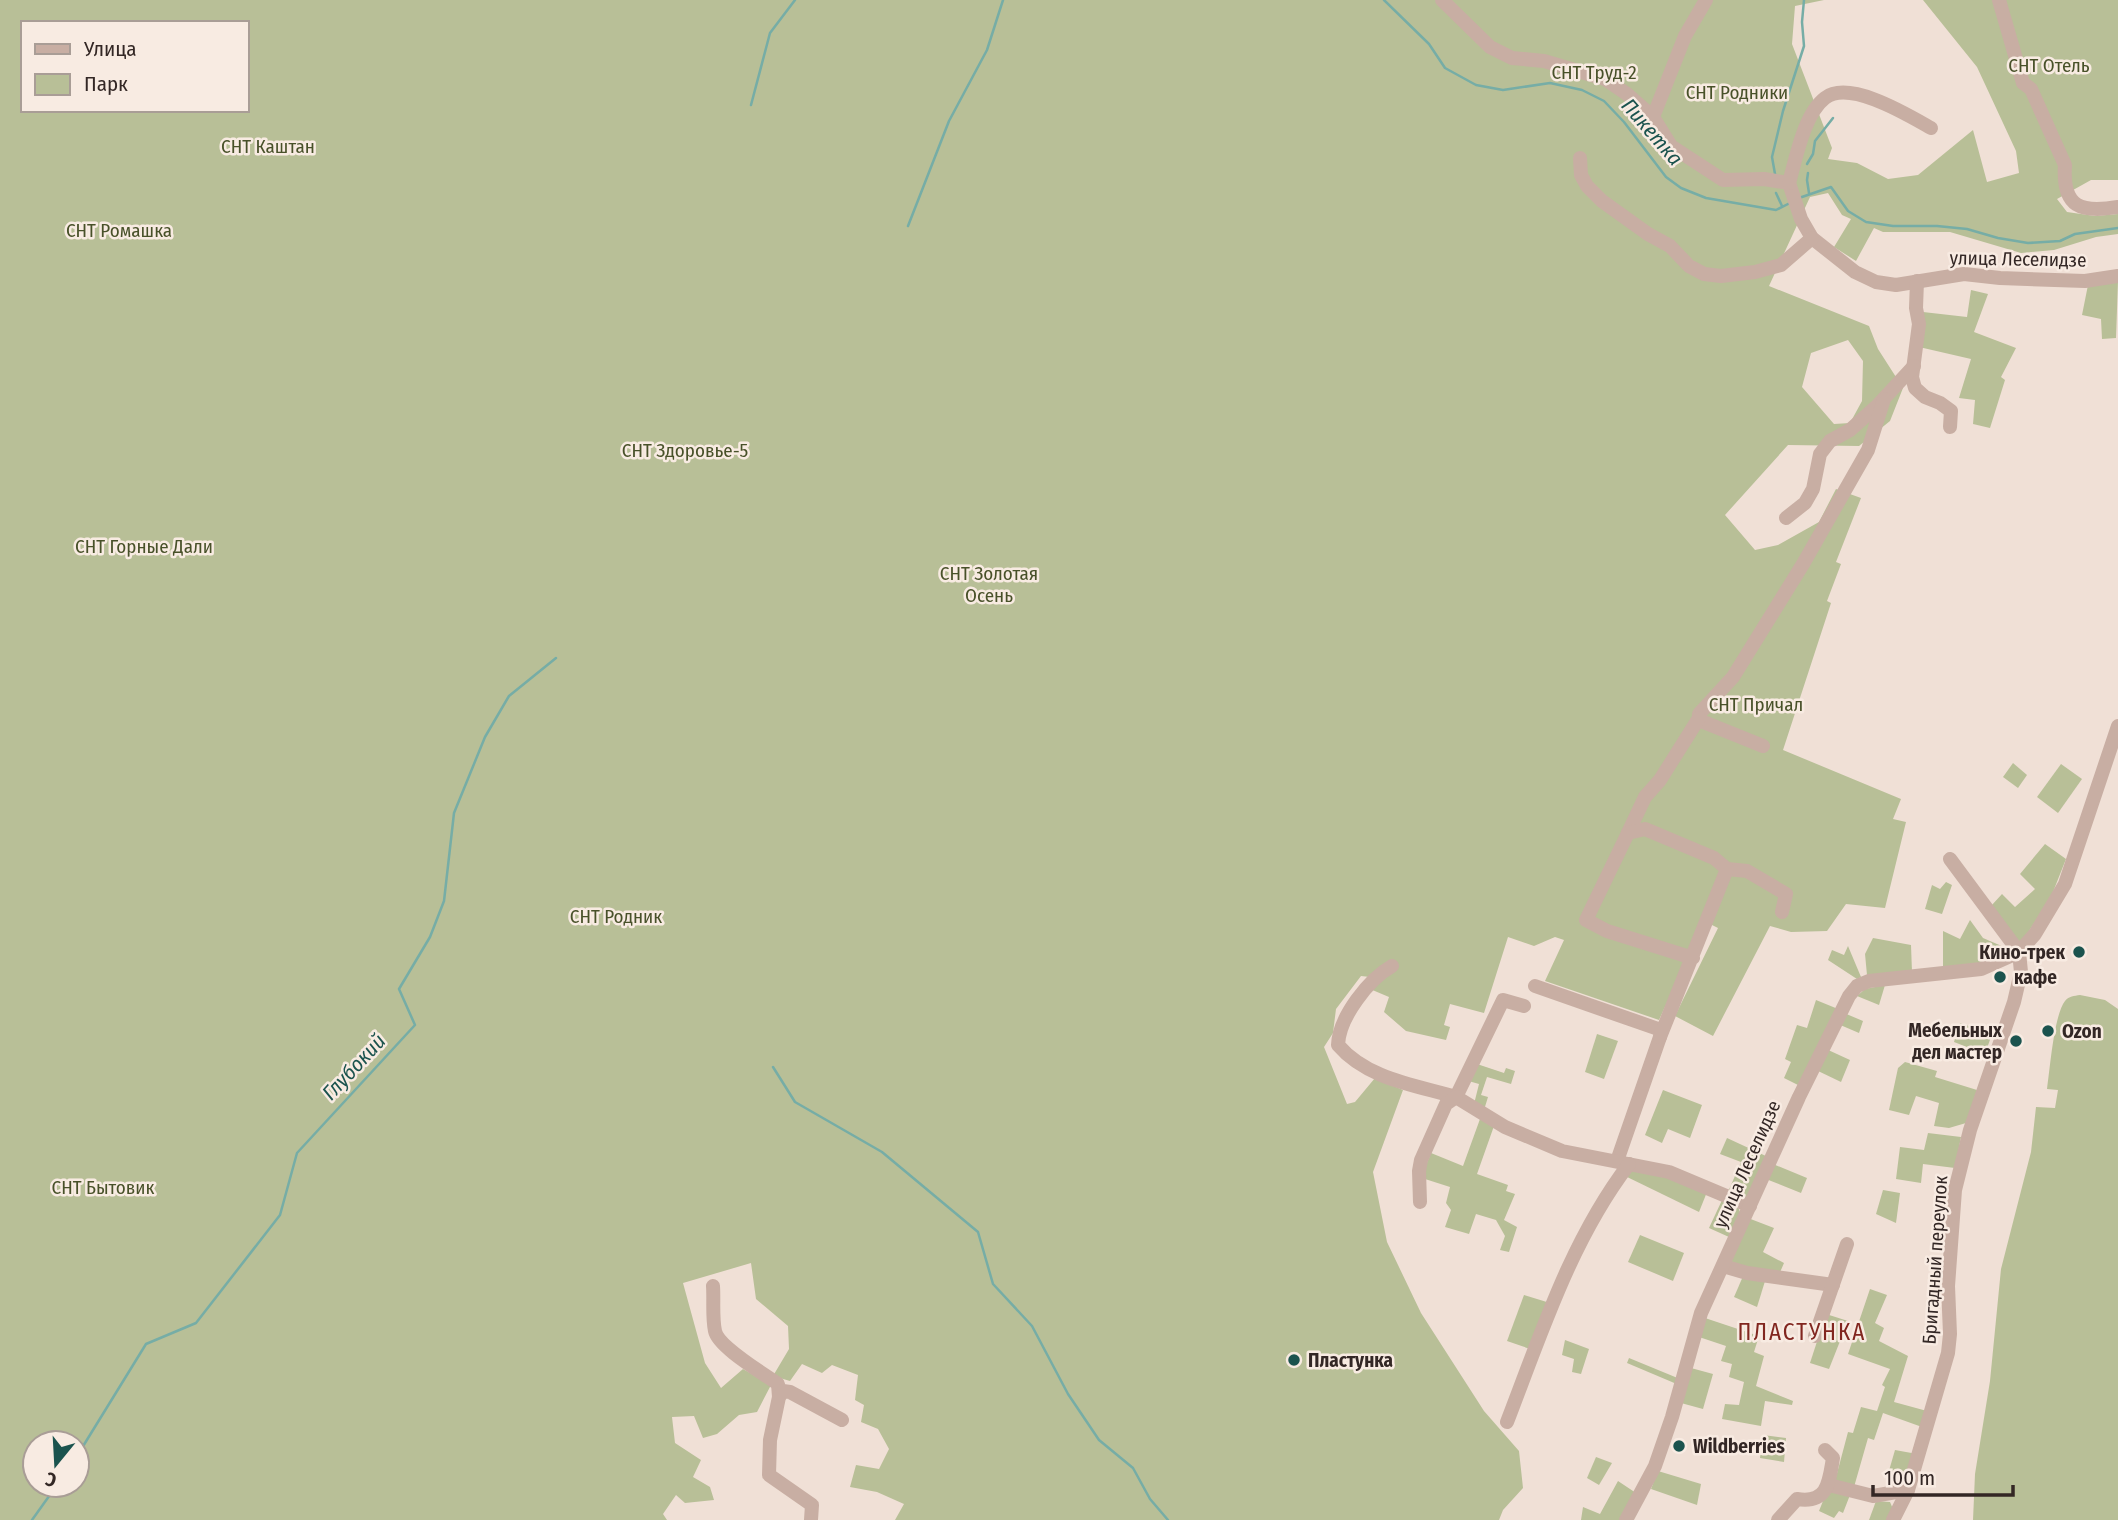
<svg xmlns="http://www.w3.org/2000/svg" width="2118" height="1520" font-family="'Fira Sans Condensed',sans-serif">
<rect width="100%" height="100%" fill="#f0e0d6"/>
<g fill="#b8bf97" fill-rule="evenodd">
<path d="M0 0H1824L1795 6 1792 44 1832 148 1828 159 1857 163 1888 179 1918 175 1973 130 1987 182 2019 173 2016 151 1977 67 1923 0H2118V180H2091L2057 199 2067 212 2095 216 2118 214V234L2096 237 2054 250 2021 253 1950 232H1883L1874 228 1856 261 1834 247 1851 219 1842 215 1828 193 1810 197 1769 286 1869 326 1878 349 1903 388 1890 421 1859 446 1788 445 1725 515 1755 550 1778 545 1819 522 1836 489 1861 498 1836 562 1841 564 1827 601 1831 603 1783 750 1901 799 1893 819 1906 822 1885 908 1846 904 1827 931 1791 932 1770 926 1713 1036 1675 1016 1718 928 1708 923 1679 976 1659 1020 1545 981 1564 940 1555 937 1534 946 1508 937 1484 1013 1450 1004 1444 1025 1450 1027 1446 1040 1406 1031 1384 1012 1389 997 1370 989 1379 978 1361 976 1336 1009 1333 1033 1324 1047 1347 1104 1355 1102 1375 1078 1403 1090 1373 1172 1387 1242 1421 1313 1484 1411 1519 1451 1523 1488 1503 1510 1499 1520H895L904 1504 877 1492 850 1487 856 1465 879 1469 889 1449 878 1429 861 1422 864 1405 855 1400 858 1375 832 1365 822 1373 802 1364 790 1381 773 1376 789 1349 788 1326 756 1299 751 1263 683 1283 705 1363 721 1388 743 1369 771 1385 757 1412 739 1415 717 1434 703 1438 694 1416 672 1417 675 1443 701 1460 693 1477 710 1487 714 1500 685 1503 676 1495 663 1514 667 1520H0ZM23 23H247V110H23ZM1848 340 1863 361 1862 401 1850 423 1834 424 1802 387 1811 353ZM35 1443H77V1485H35Z"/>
<polygon points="2118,281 2116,338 2102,339 2101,319 2082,315 2088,285"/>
<polygon points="1971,290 1988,294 1974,332 2016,348 2001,377 2005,380 1990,428 1973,424 1975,400 1959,398 1971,359 1919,347 1923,312 1967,317"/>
<polygon points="2013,763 2027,775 2018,788 2003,777"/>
<polygon points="2061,764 2082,779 2058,813 2037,797"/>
<polygon points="2045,844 2066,859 2051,897 2020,945 1991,906 2002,894 2015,907 2035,889 2020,874"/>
<polygon points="1946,882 1952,885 1942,914 1925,909 1932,885 1940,889"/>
<polygon points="1970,920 1983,938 2011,950 1978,965 1943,967 1943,931 1960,939"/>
<polygon points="1873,938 1911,945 1912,972 1867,975 1865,954"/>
<polygon points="1848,946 1861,977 1857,979 1828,960 1832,950 1844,955"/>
<polygon points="1885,985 1879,1005 1857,996 1865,989"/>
<path d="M2080 995 2105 1000 2118 1009V1520H1973L1975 1474 1990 1381 2001 1269 2031 1152 2036 1107 2055 1108 2058 1090 2047 1089C2050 1069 2054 1015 2065 1001 2069 996 2074 996 2080 995Z"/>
<polygon points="1816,1000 1838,1009 1800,1086 1784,1078 1791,1062 1785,1059 1797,1025 1807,1028"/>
<polygon points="1844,1013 1863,1021 1859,1033 1838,1024"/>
<polygon points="1960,1023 1992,1034 1985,1054 1954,1042"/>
<polygon points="1597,1034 1618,1041 1604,1079 1585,1072"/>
<polygon points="1826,1049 1850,1060 1841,1082 1816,1070"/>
<polygon points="1905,1062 1937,1071 1935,1077 1977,1090 1966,1123 1949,1128 1934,1126 1939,1103 1916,1096 1909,1115 1889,1110 1898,1068"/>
<polygon points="1474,1063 1504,1073 1506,1068 1515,1071 1511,1084 1487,1077 1481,1095 1488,1097 1484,1110 1474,1104 1479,1084 1465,1080"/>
<polygon points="1663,1090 1702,1105 1690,1138 1668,1129 1662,1143 1645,1135"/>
<polygon points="1480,1119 1494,1126 1477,1174 1508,1185 1506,1191 1515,1194 1504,1220 1517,1227 1509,1252 1500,1250 1505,1236 1496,1220 1476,1214 1469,1234 1445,1227 1451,1210 1446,1203 1450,1187 1425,1179 1424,1170 1431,1153 1463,1166"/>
<polygon points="1928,1133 1961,1137 1955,1168 1923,1164 1921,1183 1896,1179 1900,1147 1924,1150"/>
<polygon points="1727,1138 1768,1157 1748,1200 1728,1192 1741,1162 1720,1154"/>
<polygon points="1773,1164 1807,1178 1801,1193 1766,1179"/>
<polygon points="1629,1167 1668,1177 1707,1192 1699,1212 1623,1175"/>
<polygon points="1883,1190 1900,1193 1896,1223 1876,1214"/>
<polygon points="1723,1198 1737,1204 1740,1212 1729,1237 1709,1228"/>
<polygon points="1748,1218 1774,1228 1763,1252 1784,1263 1778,1277 1727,1264"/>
<polygon points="1640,1235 1684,1253 1673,1281 1628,1262"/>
<polygon points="1744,1274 1766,1278 1757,1307 1734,1297"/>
<polygon points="1870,1289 1887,1295 1875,1323 1884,1328 1879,1341 1908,1356 1894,1402 1927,1411 1922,1427 1883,1413 1874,1440 1868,1438 1854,1487 1835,1481 1848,1432 1853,1433 1861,1407 1877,1411 1885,1387 1882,1385 1890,1369 1848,1354"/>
<polygon points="1524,1295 1550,1303 1533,1350 1507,1341"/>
<polygon points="1826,1314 1848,1321 1829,1369 1810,1363"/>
<polygon points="1705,1318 1759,1336 1754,1352 1764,1356 1756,1386 1793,1401 1792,1405 1765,1401 1761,1426 1722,1419 1725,1404 1739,1405 1744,1382 1729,1377 1732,1364 1721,1361 1726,1346 1699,1337"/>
<polygon points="1565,1340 1589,1349 1581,1374 1572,1372 1574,1359 1562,1355"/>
<polygon points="1629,1358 1680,1379 1679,1385 1627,1363"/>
<polygon points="1691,1368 1713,1374 1703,1409 1681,1403"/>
<polygon points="1763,1435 1786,1438 1784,1462 1760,1458"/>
<polygon points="1895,1450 1917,1454 1906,1488 1889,1491 1886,1481"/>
<polygon points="1596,1457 1612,1463 1599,1485 1587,1478"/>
<polygon points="1658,1471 1701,1484 1697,1505 1651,1489"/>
<polygon points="1618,1481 1636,1493 1620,1520 1581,1520 1583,1507 1600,1514"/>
<polygon points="1831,1490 1850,1495 1843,1513 1839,1511 1834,1518 1819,1511 1825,1496"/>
<polygon points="1876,1501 1890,1502 1893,1509 1887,1520 1869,1520"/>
</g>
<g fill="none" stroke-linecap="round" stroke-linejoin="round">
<g stroke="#76ada6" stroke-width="2.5">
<polyline points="1384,0 1429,44 1445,68 1476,85 1503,90 1550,83 1582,90 1604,101 1624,122 1666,177 1681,188 1706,198 1776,210 1790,203"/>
<polyline points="751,105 770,33 795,0"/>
<polyline points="1807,164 1813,154 1815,141 1833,118"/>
<polyline points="1808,173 1807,180 1809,193"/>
<polyline points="1775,174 1772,157 1783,111 1804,46 1802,22 1804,0"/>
<polyline points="1776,193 1782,206"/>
<polyline points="1799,198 1831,187 1848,211 1866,222 1893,226 1937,226 1967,229 1998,238 2028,243 2060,241 2075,234 2118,228"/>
<polyline points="908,226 949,121 987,50 1003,0"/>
<polyline points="773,1067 795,1102 882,1152 978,1232 993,1284 1032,1326 1068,1394 1099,1440 1133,1468 1150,1499 1168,1520"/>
<polyline points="77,1456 146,1344 196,1323 280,1215 297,1153 415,1025 399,989 430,937 444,901 454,813 485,737 509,696 556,658"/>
<polyline points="32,1520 57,1485"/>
</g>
<g stroke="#c8aea3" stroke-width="14">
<polyline points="1442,0 1490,47 1512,58 1544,61 1605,79 1627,94 1653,117"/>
<polyline points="1706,0 1685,36 1653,117 1671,146 1723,180 1764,179 1789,183 1801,219 1812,238 1855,272 1876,282 1896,285 1964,274 2000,278 2085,281 2118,276"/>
<path d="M1999 0 2023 83 2031 89 2065 165C2062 208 2081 213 2118 207"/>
<polyline points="1580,158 1581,175 1587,186 1602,201 1648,234 1670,246 1689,266 1704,274 1721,276 1755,272 1781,265 1812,238"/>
<path d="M1789 183C1796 158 1804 114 1825 98 1849 79 1908 115 1931 128"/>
<polyline points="1917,281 1916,308 1919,324 1912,377 1915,388 1925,397 1940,403 1951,411 1950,427"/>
<polyline points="1786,518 1805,503 1813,489 1820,454 1830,441 1850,430 1877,406 1914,366"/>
<polyline points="1763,746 1701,721 1699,714 1733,677 1803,564 1868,450 1884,399"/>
<polyline points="1628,833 1645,797 1660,780 1699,718"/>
<polyline points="1727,869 1747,871 1786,894 1782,912"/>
<path d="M1392 966C1369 979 1339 1017 1338 1045 1367 1079 1415 1085 1456 1097"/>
<polyline points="1535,986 1661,1030 1660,1037 1617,1161"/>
<polyline points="1524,1006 1503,1000 1456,1097 1505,1127 1562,1151 1669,1172 1750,1206"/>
<polyline points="1660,1037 1727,869 1714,858 1645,829 1628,833 1586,920 1607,931 1693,958"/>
<polyline points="1420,1202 1419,1171 1421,1160 1446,1104 1456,1097"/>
<polyline points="1723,1266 1747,1273 1833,1285"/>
<path d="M713 1286C714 1300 712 1317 715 1331 718 1347 763 1373 778 1384L779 1397"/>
<polyline points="1815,1336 1847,1244"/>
<path d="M1507 1422C1541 1334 1571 1240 1629 1164"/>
<polyline points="1829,1485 1873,1496 1908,1490"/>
<polyline points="811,1520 812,1505 769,1475 770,1440 779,1397 783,1391 790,1392 842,1420"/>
<polyline points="1626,1520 1655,1466 1672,1417 1701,1313 1799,1097 1849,996 1857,986 1869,981 1981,969 2019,952 2035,934 2065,884 2118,726"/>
<path d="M1778 1520 1797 1499C1828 1504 1829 1482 1833 1458L1825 1450"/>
<polyline points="1893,1520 1908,1490 1948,1353 1950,1334 1948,1286 1955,1190 1970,1130 2014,1002 2021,972 2019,952 1950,859"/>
</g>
</g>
<g fill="#1b534e" stroke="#f8ebe2" stroke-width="2.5">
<circle cx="2079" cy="952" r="7"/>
<circle cx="2000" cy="977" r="7"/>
<circle cx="2048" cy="1031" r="7"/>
<circle cx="2016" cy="1041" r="7"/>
<circle cx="1294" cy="1360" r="7"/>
<circle cx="1679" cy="1446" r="7"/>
</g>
<g text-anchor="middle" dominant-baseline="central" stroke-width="5" stroke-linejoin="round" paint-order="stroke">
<g font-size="19" fill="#485129" stroke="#f8ebe2">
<text x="2049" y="65">СНТ Отель</text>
<text x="1594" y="72">СНТ Труд-2</text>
<text x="1737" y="92">СНТ Родники</text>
<text x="268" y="146">СНТ Каштан</text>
<text x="119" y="230">СНТ Ромашка</text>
<text x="685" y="450">СНТ Здоровье-5</text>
<text x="144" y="546">СНТ Горные Дали</text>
<text x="989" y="573">СНТ Золотая<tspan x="989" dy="22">Осень</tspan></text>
<text x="1756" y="704">СНТ Причал</text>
<text x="616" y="916">СНТ Родник</text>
<text x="103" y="1187">СНТ Бытовик</text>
</g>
<g font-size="19" fill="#332725" stroke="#f8ebe2">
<text transform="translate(2018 259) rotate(1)">улица Леселидзе</text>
<text transform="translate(1747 1164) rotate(-66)">улица Леселидзе</text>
<text transform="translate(1935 1260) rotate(-86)">Бригадный переулок</text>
</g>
<g font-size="19" font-weight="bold" fill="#332725" stroke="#f8ebe2" text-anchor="start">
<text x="2065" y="952" text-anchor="end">Кино-трек</text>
<text x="2014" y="977">кафе</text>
<text x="2002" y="1030" text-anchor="end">Мебельных<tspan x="2002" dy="22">дел мастер</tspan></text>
<text x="2062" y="1031">Ozon</text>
<text x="1308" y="1360">Пластунка</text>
<text x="1693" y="1446">Wildberries</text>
</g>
<g font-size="21" font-style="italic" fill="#1b534e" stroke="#f8ebe2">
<text transform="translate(1652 132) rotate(49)">Пикетка</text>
<text transform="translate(354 1067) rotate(-47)">Глубокий</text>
</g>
<g font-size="23" letter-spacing="2" fill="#81261f" stroke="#f8ebe2">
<text x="1802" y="1332">ПЛАСТУНКА</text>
</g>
</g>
<rect x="21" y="21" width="228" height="91" fill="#f8ebe2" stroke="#a99d96" stroke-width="2"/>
<rect x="35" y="44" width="35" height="10" fill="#c8aea3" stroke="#a99d96" stroke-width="2"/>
<text x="84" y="56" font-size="21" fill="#332725">Улица</text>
<rect x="35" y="74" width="35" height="21" fill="#b8bf97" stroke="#a99d96" stroke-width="2"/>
<text x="84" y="91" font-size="21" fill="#332725">Парк</text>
<g transform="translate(56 1464) rotate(198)"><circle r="33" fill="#f8ebe2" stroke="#a99d96" stroke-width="2"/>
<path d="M0-5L12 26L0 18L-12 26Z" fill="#1b534e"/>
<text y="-10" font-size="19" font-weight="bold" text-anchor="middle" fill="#332725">С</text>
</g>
<path d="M1873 1485v10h140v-10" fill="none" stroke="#332725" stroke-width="3.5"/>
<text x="1884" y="1485" font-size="21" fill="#332725" stroke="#f8ebe2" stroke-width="5" paint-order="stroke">100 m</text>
</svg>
